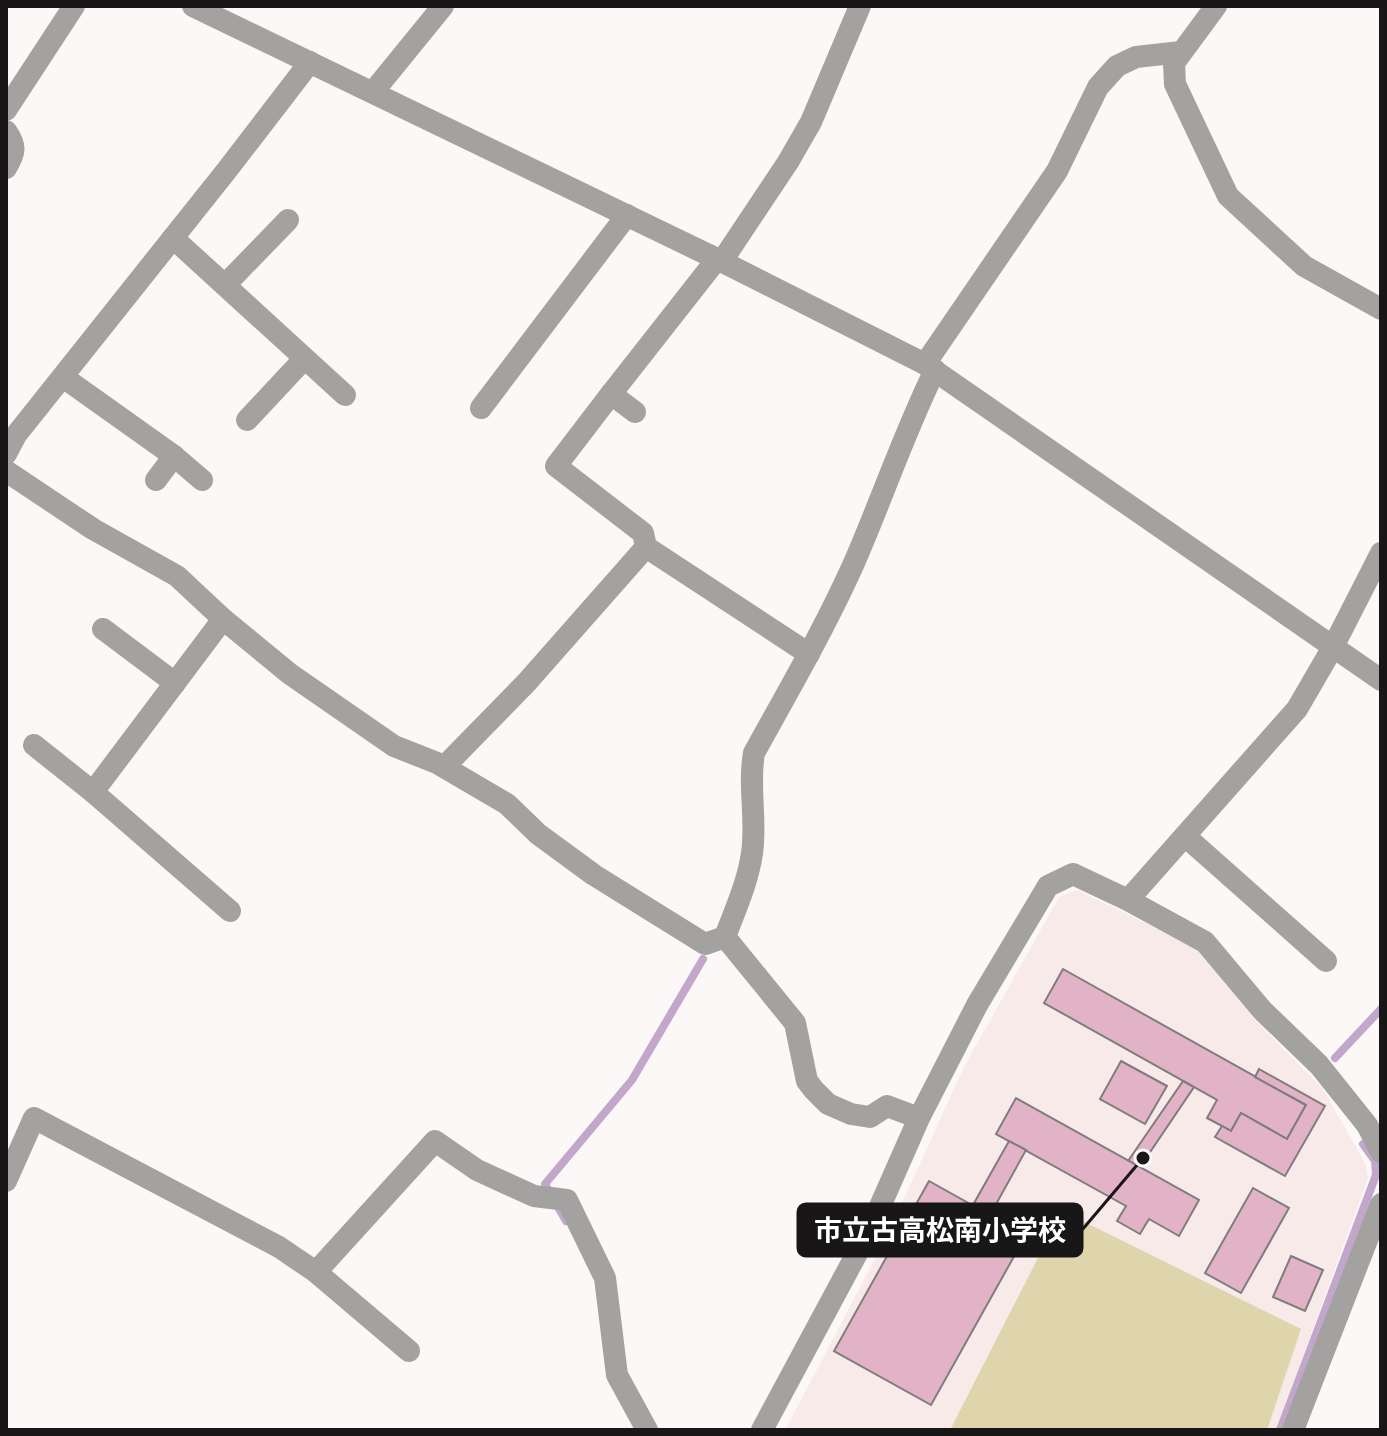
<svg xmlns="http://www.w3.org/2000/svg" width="1387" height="1436" font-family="'Source Sans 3','Noto Sans JP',sans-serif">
<rect width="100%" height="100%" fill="#fdf8f8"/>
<polygon fill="#f7eae8" points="1077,890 1197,948 1255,1020 1323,1089 1366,1165 1368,1178 1276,1430 785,1430 886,1238 964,1067 1059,897"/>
<polygon fill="#dfd5ad" points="1062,1211 1301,1329 1267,1430 950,1430"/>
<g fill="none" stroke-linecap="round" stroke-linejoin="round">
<g stroke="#c3a7cb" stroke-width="8">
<polyline points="1335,1058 1381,1009"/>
<polyline points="566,1221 545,1184 632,1080 703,959"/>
<polyline points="1280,1430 1376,1175 1375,1161 1363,1144"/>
</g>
</g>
<g fill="#e2b3c6" stroke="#7f7c7d" stroke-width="2">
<polygon points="1063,969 1306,1105 1287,1139 1241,1113 1231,1131 1207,1118 1217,1100 1044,1003"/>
<polygon points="1121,1061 1167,1086 1145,1124 1100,1099"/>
<polygon points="1259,1069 1325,1106 1285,1176 1215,1137 1222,1126 1231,1131 1241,1113 1287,1139 1306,1105 1255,1077"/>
<polygon points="1183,1081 1194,1087 1140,1167 1128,1161"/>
<polygon points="1016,1098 1199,1200 1179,1236 1149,1219 1140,1234 1117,1221 1126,1206 996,1134"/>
<polygon points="1009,1141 1026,1150 990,1215 973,1205"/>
<polygon points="929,1181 1026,1235 931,1405 834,1351"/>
<polygon points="1253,1188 1289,1208 1241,1293 1205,1273"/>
<polygon points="1291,1256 1323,1270 1305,1311 1273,1297"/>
</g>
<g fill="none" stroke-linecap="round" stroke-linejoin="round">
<g stroke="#a4a2a1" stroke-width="22">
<polyline points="193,6 717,259 925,364 1381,680"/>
<polyline points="1216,6 1174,63 1175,84 1228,196 1304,266 1381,309"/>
<polyline points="373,92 443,6"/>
<polyline points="6,110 74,6"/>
<path d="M6 131C17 146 15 153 6 168"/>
<polyline points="173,238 345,395"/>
<polyline points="722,261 788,162 811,122 860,6"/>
<polyline points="225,285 288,220"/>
<polyline points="925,364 1057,171 1098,87 1117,66 1136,57 1181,52"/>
<polyline points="63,377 174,456 202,480"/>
<polyline points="611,394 556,466 643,533 646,547"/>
<polyline points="481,408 627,215"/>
<polyline points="635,412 611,394 717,259"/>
<polyline points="247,420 304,359"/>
<polyline points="6,454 16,435 227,170 310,62"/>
<path d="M6 471 93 529 177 576 223 619 290 674 394 746 437 763 507 804 538 834 594 875 705 944 725 937C735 910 748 882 752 853 757 820 748 786 754 753 788 691 825 628 854 563 882 499 904 433 935 370"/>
<polyline points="156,480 174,456"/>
<polyline points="1381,553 1333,647 1297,709 1128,900 1205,942 1262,1010 1319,1065 1367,1125 1381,1152"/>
<polyline points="223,619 93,792 230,911"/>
<polyline points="103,629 175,683"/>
<polyline points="34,745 93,792"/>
<polyline points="444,767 527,682 646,547 809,654"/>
<polyline points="1185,836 1326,961"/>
<polyline points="725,937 795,1023 807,1081 814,1090 828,1104 851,1114 870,1117 887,1106 919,1118"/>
<polyline points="6,1181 34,1118 279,1247 316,1272"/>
<polyline points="409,1351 316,1272 435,1141 477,1170 534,1196 567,1200 605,1278 617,1375 647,1430"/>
<polyline points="762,1430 870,1229 919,1118 977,1005 1048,886 1073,874 1128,900"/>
<polyline points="1293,1430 1381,1204"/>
</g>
</g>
<path fill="none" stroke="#181616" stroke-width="3" d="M1143 1158L1082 1230"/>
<circle fill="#181616" stroke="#fdf8f8" stroke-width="3" cx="1143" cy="1158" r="8"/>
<rect fill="#181616" stroke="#181616" stroke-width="3" x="798" y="1204" width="284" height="52" rx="8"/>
<g font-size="28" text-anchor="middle" font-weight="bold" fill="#fff">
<text x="940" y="1240">市立古高松南小学校</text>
</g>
<rect width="1387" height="1436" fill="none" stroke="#181616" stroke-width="16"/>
</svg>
